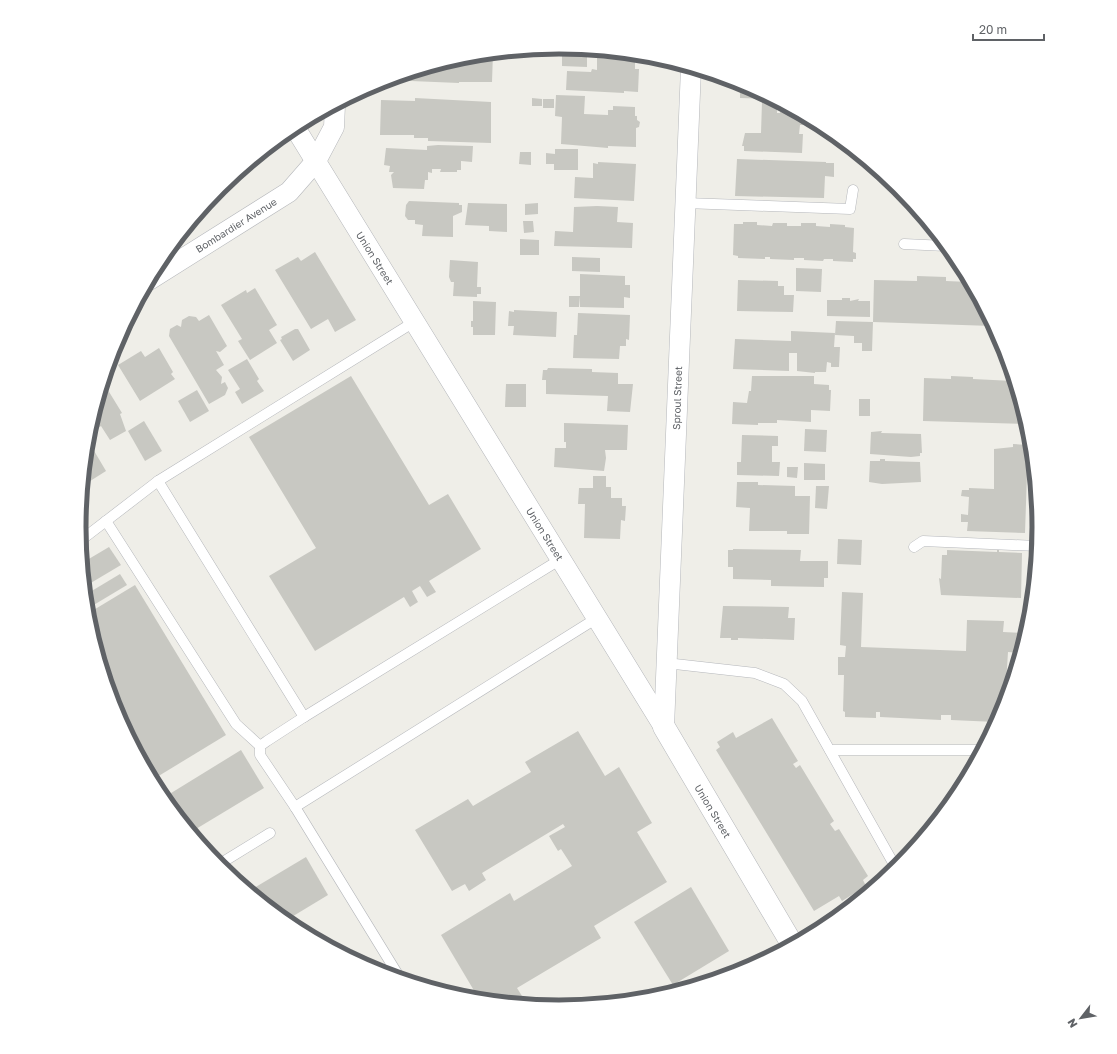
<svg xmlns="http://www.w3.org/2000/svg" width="1117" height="1054" font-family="'Golos Text',sans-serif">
<rect width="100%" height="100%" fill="#efeee8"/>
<g fill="#c8c8c2">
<polygon points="562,47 587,50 587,67 562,66"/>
<polygon points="493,53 492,82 459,82 459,83 387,80 465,56"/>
<polygon points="597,58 630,59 630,61 635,61 635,69 639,69 638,92 624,91 624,93 566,90 567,71 591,72 592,69 597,70"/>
<polygon points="740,83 742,84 770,99 740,98"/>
<polygon points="556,95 585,96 584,114 608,115 608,110 613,110 613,106 635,107 635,116 637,116 637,120 640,122 639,127 636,128 636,147 608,146 608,148 561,144 562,117 555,116"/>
<polygon points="415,98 491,102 491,143 428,141 428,138 414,138 414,135 380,135 381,100 415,101"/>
<polygon points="532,98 542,99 542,106 532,106"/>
<rect x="543" y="99" width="11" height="9"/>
<polygon points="762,102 777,102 777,113 780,113 780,112 798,114 800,117 803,117 803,125 800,125 799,134 803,134 802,153 744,151 744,146 742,146 745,133 761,133"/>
<polygon points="438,145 473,146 472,162 461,161 461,170 457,170 457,172 440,172 441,169 432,169 432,173 428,172 428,180 425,180 424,189 393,188 391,175 394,172 389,172 390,166 384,165 386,148 427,150 427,146"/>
<polygon points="846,145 853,150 857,154 846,153"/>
<polygon points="555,149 578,149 578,170 554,170 554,164 546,164 546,153 555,154"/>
<polygon points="520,152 531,152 531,165 519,164"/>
<polygon points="737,159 826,162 826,163 834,163 834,177 825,176 824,198 735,196"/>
<polygon points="598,162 636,164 634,201 574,198 575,177 593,178 593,163 598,164"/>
<polygon points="409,201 459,203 459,205 462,205 462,212 453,216 453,237 422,236 423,225 415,224 415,220 408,220 405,216 406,205"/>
<polygon points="468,203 507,204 507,232 489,231 489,226 465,225"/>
<polygon points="538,203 538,214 525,215 525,204"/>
<polygon points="597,206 618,207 617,222 633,223 632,248 554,246 555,231 573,232 574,207"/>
<polygon points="523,221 533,221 534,232 524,233"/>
<polygon points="743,222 757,222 757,225 772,226 773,223 787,223 787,226 801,226 801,223 816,223 816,226 830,227 830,224 845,225 845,227 854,228 853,252 856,253 856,259 853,259 853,262 833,261 833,259 824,259 823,261 804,260 804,258 794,258 794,260 770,259 770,257 765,257 765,259 738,258 738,256 733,255 734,224 743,224"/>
<polygon points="520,239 539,240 539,255 520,255"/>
<polygon points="315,252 356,320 335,332 328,319 311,329 275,270 298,257 301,261"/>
<polygon points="572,257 600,258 600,272 572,271"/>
<polygon points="450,260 478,262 477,287 481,287 481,294 477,294 477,297 453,296 454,282 451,282 449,277"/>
<polygon points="796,268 822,269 821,292 796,291"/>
<polygon points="580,274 625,276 625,285 630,285 630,298 624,297 624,308 580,307"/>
<polygon points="917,276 946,277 946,281 969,282 992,326 873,322 874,280 917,281"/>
<polygon points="738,280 778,281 778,286 784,286 784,295 794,295 793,312 737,311"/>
<polygon points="255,288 277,325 269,330 277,343 250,360 238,341 242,339 221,305 246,290 247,293"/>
<polygon points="569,296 580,296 579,307 569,307"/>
<polygon points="842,298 850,298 850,301 859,299 858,301 870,301 870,317 827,316 827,300 842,300"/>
<polygon points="473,301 496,302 495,335 473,335 473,327 471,327 471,321 473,321"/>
<polygon points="514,310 557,312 556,337 513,335 514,326 508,326 509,311 514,312"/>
<polygon points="578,313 630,315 629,340 626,339 626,346 620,346 619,359 573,358 574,335 577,335"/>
<polygon points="209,315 227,346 220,352 216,351 224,365 216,370 222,377 221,384 225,382 228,388 225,395 209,404 169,336 170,329 177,325 181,327 182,320 189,316 196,317 199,321"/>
<polygon points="836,321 873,322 872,351 862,351 862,343 854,343 854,336 835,335"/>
<polygon points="295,329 298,329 310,350 293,361 280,340 282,339 281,337"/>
<polygon points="791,331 835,333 834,347 840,347 839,367 831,367 831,363 827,362 826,372 815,372 815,373 797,371 797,353 789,353 789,371 733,369 735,339 791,341"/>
<polygon points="159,348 173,372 171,374 175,379 140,401 118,365 141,351 145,357"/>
<polygon points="247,359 259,379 257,381 264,391 242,404 235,392 240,389 228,370"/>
<polygon points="548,368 592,369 592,372 618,373 618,384 633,384 630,412 607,411 608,396 546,394 546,380 542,380 543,370 547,370"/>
<polygon points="351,376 429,505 448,494 481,549 429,581 436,592 427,597 420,586 412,591 418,602 410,607 404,597 315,651 269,576 316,548 249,437"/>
<polygon points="752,376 814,376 814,384 829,385 829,390 831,390 830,411 811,410 811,422 777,420 777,423 758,423 758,425 732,424 733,402 747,403 749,391 751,391"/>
<polygon points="951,376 973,377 973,379 1013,381 1026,424 923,421 924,378 951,379"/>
<polygon points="103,382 122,413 120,414 126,431 110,440 101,426 90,433 89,431"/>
<polygon points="506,384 526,384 526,407 505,407"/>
<polygon points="197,390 209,411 190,422 178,401"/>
<rect x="859" y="399" width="11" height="17"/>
<polygon points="144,421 162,451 145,461 128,431"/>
<polygon points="564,423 628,425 627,450 605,450 606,458 604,471 554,467 555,448 566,448 566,442 564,442"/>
<polygon points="805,429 827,430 826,452 804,451"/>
<polygon points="882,431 881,433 921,434 922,453 920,453 920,456 911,457 870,454 871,432"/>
<polygon points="742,435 778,436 778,446 772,446 772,462 780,462 779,476 737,475 737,462 741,462"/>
<polygon points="87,439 106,471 87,483 83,477"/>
<polygon points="1013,444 1028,445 1025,533 967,531 968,522 961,522 961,514 968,515 969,497 961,496 962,490 969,490 969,488 994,489 994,449 1013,447"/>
<polygon points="880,459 885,459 885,461 920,462 921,482 882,484 869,482 870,461 880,461"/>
<polygon points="804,463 825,464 825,480 804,480"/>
<polygon points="787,467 798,467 797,478 787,477"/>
<polygon points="593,476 606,476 606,487 611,487 611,498 622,498 622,506 626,506 625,521 621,520 620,539 584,538 585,504 578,504 579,488 593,488"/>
<polygon points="737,482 758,482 758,485 795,486 795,496 810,496 809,534 787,534 787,531 749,531 750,508 736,507"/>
<polygon points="816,486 829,486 827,509 815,508"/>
<polygon points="838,539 862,540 861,565 837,564"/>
<polygon points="109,547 121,565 84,587 82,563"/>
<polygon points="733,549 801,550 800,561 828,561 828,578 824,578 824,587 771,586 771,580 733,579 733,567 728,567 728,550 733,550"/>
<polygon points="947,550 997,552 997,550 999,550 999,552 1022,553 1021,598 941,595 939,578 941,579 942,555 947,555"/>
<polygon points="120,574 127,585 87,609 85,595"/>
<polygon points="135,585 226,735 152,780 115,710 87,614"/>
<polygon points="842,592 863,593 861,647 966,651 967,620 1004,621 1003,632 1024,633 1020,653 1008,652 1006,684 1010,684 1002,711 996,722 951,720 951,715 941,715 941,720 880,717 880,712 876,712 876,718 845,717 845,712 843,711 844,675 838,675 838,657 845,657 846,646 840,645"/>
<polygon points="723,606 789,607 788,618 795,618 794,640 738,638 738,640 731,640 731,638 720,638"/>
<polygon points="772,718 798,761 793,764 796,768 800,765 834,821 830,824 835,831 839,829 868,876 863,880 866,886 842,901 839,896 814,911 716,750 720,747 717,742 733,732 736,738"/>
<polygon points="578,731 605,776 619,767 652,823 637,832 667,882 594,926 601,938 517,988 522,996 512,1002 479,999 441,935 510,893 514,901 572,866 561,849 558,851 549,836 565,827 563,824 482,873 486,880 469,891 465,884 452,891 415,830 468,799 473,806 531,772 525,762"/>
<polygon points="241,750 264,788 191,832 163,798"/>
<polygon points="306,857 328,895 285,921 249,891"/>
<polygon points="691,887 729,951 673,985 634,922"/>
</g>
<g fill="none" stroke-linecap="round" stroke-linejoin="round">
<defs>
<g id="lane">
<polyline points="685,203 850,209 853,190"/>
<polyline points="904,244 946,246"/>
<polyline points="106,521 236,724 260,746"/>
<polyline points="80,541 158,481"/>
<polyline points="914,547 923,541 1037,546"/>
<polyline points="666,663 755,673 784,684 802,701 896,868"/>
<polyline points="304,717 158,481 414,322"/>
<polyline points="830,750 981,750"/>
<polyline points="295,807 597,618"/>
<polyline points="218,865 270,833"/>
<polyline points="400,978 295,807 260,755 260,746 267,741 304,717 561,559"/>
</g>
<g id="street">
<polyline points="294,126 664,727"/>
<polyline points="149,280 289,192 316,161 334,127 335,105"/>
<polyline points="664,727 691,68"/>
</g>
<polyline id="secondary" points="664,727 792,944"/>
</defs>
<use href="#lane" stroke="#b5b7bb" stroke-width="11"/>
<use href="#street" stroke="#b5b7bb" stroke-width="21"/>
<use href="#secondary" stroke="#b4b6ba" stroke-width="23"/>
<use href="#lane" stroke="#fff" stroke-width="10"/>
<use href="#street" stroke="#fff" stroke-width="20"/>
<use href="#secondary" stroke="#fff" stroke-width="22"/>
</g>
<g text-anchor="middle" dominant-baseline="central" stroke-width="4" stroke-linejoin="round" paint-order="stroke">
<g font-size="10" fill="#5f6266" stroke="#fff">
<text transform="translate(236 225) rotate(-32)">Bombardier Avenue</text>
<text transform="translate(375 258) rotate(58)">Union Street</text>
<text transform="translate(677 398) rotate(-88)">Sproul Street</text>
<text transform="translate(545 534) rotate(58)">Union Street</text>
<text transform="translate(713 811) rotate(59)">Union Street</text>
</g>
</g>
<path d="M0 0H1117V1054H0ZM86 527a473 473 0 1 1 946 0a473 473 0 1 1-946 0Z" fill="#fff" fill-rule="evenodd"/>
<path fill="none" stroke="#5f6266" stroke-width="5" d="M86 527a473 473 0 1 1 946 0a473 473 0 1 1-946 0Z"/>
<g transform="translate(1081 1018) rotate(239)" stroke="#ffffff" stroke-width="3" paint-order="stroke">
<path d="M0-3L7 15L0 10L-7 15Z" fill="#5f6266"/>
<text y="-6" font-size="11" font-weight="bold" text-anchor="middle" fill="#5f6266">N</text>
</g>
<path d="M973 34v6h71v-6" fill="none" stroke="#5f6266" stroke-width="2"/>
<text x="979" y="34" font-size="12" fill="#5f6266" stroke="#ffffff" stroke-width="3" paint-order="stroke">20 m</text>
</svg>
